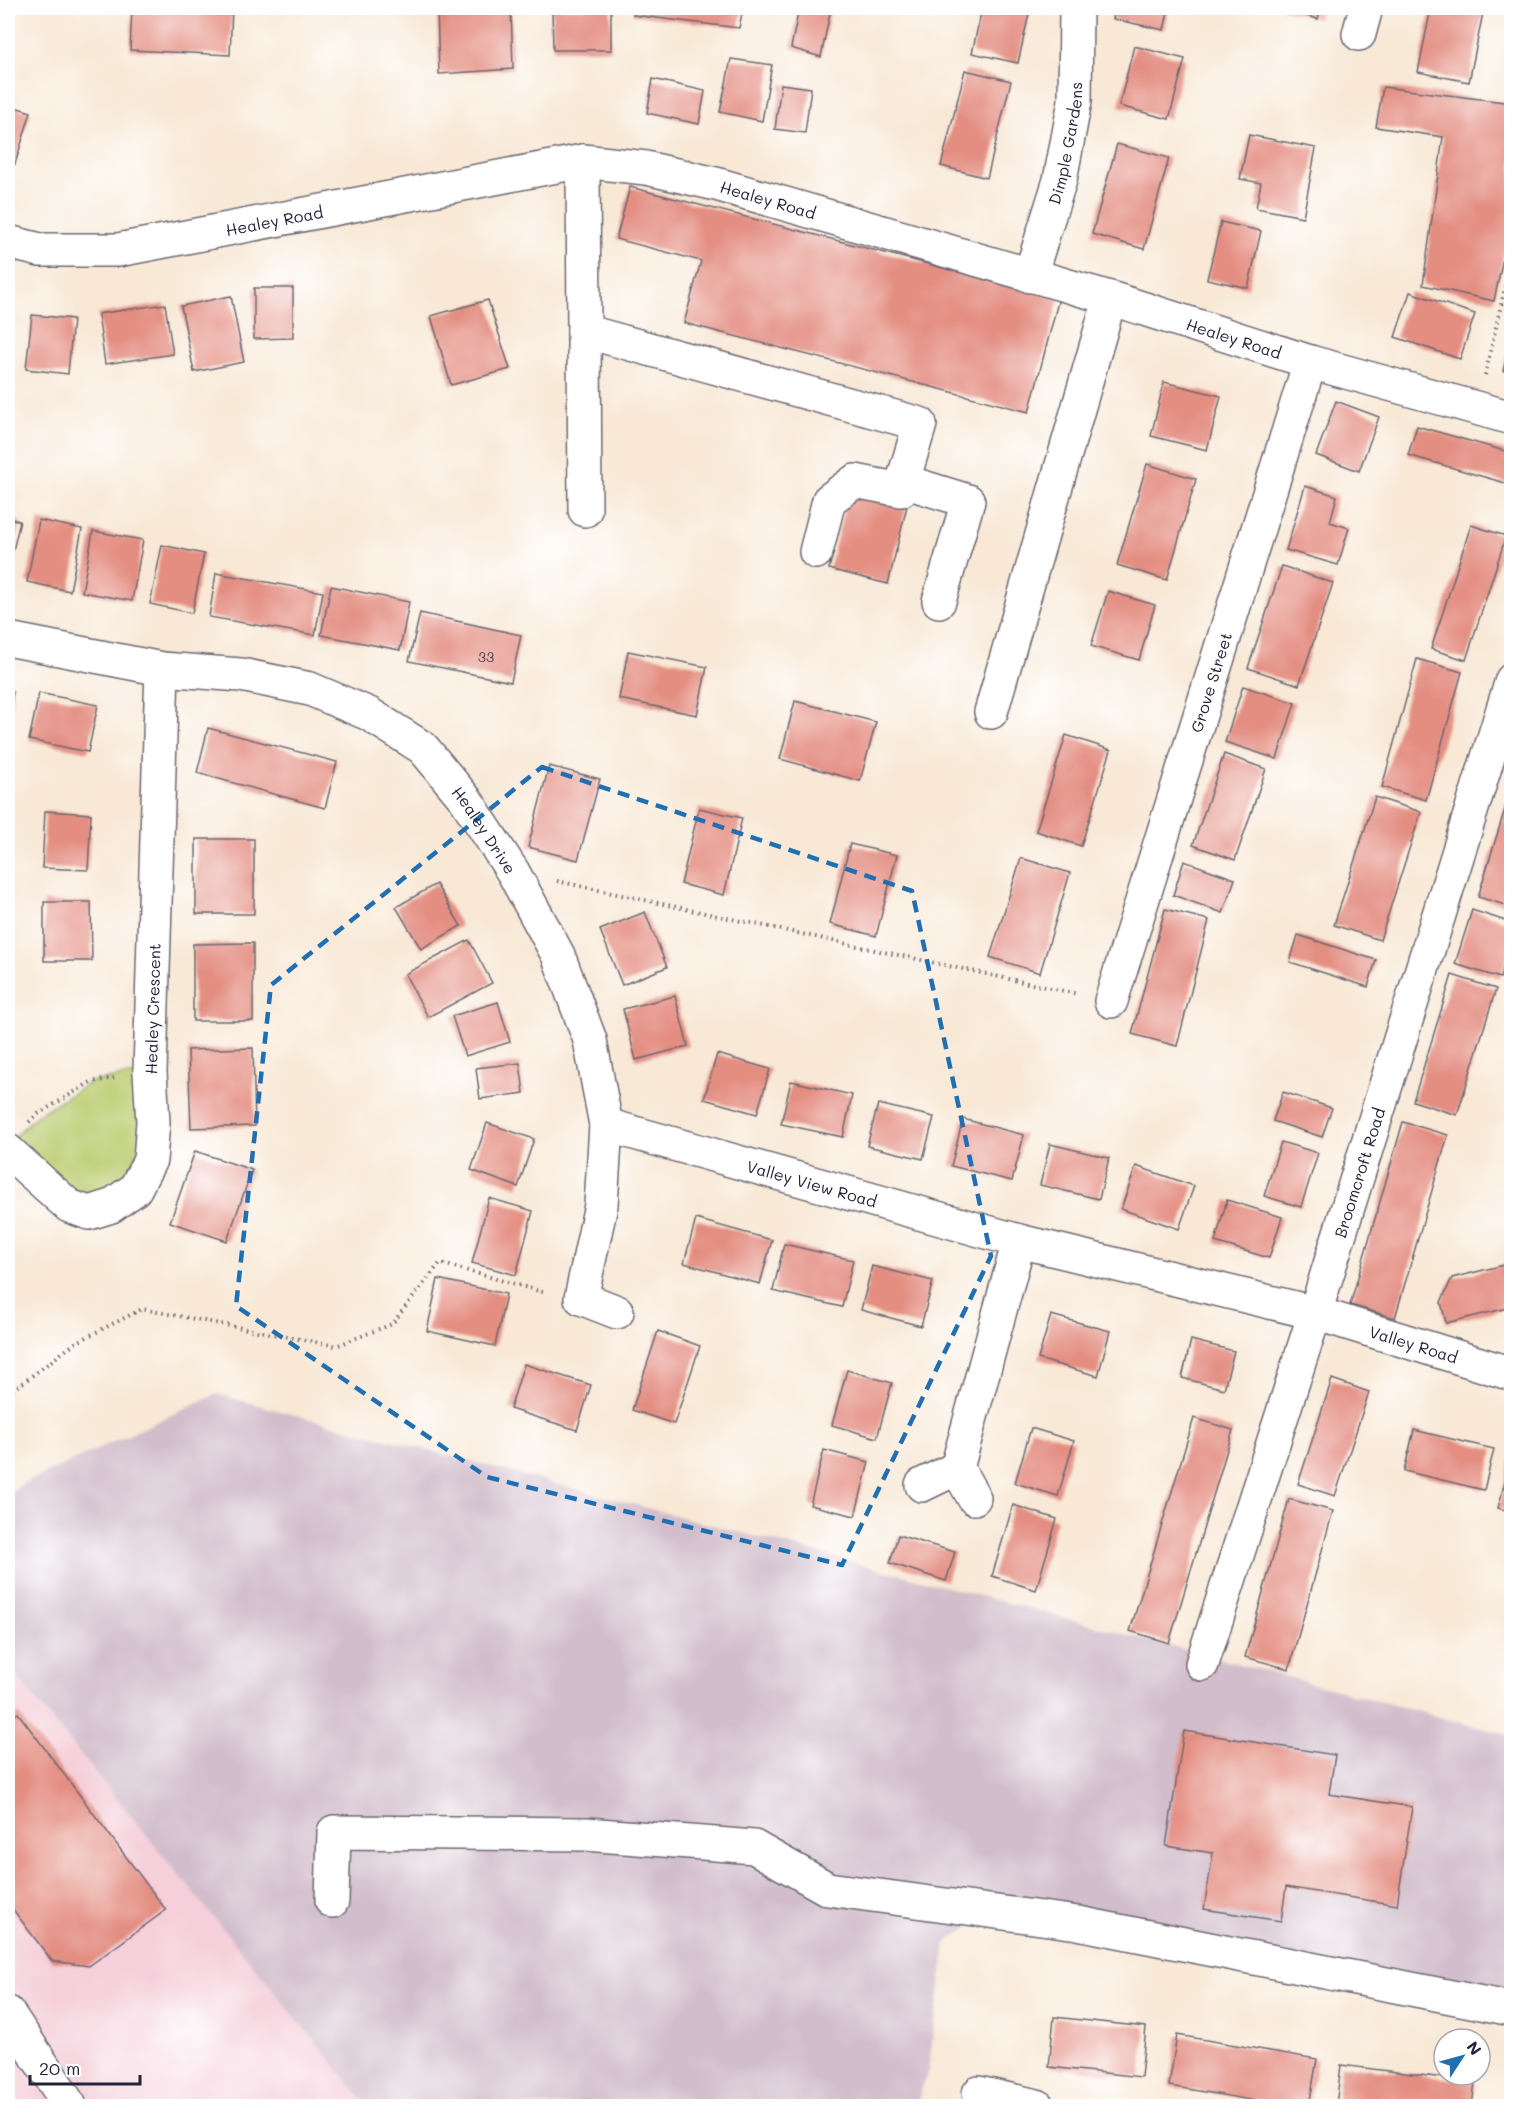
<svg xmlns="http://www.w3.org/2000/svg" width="1519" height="2114" font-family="Mali,sans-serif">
<rect width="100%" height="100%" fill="#fff"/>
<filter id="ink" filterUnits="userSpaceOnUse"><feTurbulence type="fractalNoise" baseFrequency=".0167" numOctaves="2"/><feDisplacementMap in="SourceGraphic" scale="12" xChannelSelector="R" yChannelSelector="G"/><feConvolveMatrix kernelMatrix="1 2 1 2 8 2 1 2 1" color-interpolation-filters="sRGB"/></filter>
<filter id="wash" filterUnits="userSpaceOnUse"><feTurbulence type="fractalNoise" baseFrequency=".008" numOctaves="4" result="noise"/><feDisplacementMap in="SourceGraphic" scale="24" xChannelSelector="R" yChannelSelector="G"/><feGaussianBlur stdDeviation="1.35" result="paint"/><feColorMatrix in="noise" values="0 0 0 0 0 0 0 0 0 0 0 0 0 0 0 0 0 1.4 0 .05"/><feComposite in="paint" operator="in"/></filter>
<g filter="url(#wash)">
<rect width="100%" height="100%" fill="#f8e8d5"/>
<polygon fill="#f5cfda" points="8,1666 368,2106 8,2106"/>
<polygon fill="#d1bdcb" points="216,1394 1511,1736 1511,2009 1000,1904 946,1943 928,2071 916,2106 368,2106 8,1666 8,1495 21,1485"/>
<polygon fill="#bbcc6f" stroke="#6e7755" stroke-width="1.5" points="150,1072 150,1160 89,1213 8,1143 38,1114 91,1082"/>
<g id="blocks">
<g fill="#e48e82">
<polygon points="132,8 232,8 230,55 130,50"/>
<polygon points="437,8 511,8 513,69 439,74"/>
<polygon points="552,8 611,8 611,50 553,50"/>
<polygon points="634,8 743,8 739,28 633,15"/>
<polygon points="799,8 831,8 821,57 791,48"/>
<polygon points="982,8 1001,8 1029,14 1018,63 972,53"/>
<polygon points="1115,8 1169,8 1164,30 1113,19"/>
<polygon points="1279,8 1321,8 1318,19"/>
<polygon points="1431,8 1484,8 1469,82 1418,72"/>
<polygon points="1134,46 1185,59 1169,119 1119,106"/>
<polygon points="731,59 772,65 762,121 720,112"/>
<polygon points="965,70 1011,81 987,178 941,166"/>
<polygon points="653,79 705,91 699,124 647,113"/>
<polygon points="781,84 811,88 805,133 775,129"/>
<polygon points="1383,87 1512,103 1512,215 1494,301 1423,285 1443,137 1376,127"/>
<polygon points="8,105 31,112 15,164 8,162"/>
<polygon points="1249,135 1316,148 1303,217 1256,208 1261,183 1240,179"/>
<polygon points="1117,144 1169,158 1144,249 1092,234"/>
<polygon points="630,187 1059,298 1029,412 684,323 701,261 616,239"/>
<polygon points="1221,222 1261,231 1248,288 1207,279"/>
<polygon points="254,288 293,288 293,338 254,339"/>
<polygon points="1410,292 1475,314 1460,359 1395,337"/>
<polygon points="231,296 244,362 194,372 181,306"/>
<polygon points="488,300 510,369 451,385 431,316"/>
<polygon points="165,304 173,354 105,364 98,314"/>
<polygon points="32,315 73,319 68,374 26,369"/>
<polygon points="1511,338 1512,338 1512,373 1503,371"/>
<polygon points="1164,382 1221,396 1207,450 1151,436"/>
<polygon points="1336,401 1379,417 1359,471 1316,455"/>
<polygon points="1417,426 1512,453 1512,485 1408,455"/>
<polygon points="1147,464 1196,479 1167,580 1117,565"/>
<polygon points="1305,486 1337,496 1330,522 1349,528 1338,565 1286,550"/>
<polygon points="848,492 907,506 888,584 829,569"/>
<polygon points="8,518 20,521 8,572"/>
<polygon points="39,520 82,529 70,591 27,582"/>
<polygon points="1471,525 1506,536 1466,660 1431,649"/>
<polygon points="93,531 143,540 132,601 82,592"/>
<polygon points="162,545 204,554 192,613 150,604"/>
<polygon points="1282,566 1333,583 1299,685 1248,668"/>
<polygon points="216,573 323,592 315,635 209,617"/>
<polygon points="331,586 409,602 400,650 321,635"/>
<polygon points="1108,591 1155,605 1139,660 1091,646"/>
<polygon points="420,613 521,635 511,682 409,661"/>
<polygon points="628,651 707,667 697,715 619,699"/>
<polygon points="1417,659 1462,672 1426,800 1382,787"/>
<polygon points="1243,686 1295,703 1277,759 1225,742"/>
<polygon points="8,691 13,692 9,720 8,720"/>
<polygon points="39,693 98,705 88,752 29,740"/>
<polygon points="795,701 876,722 860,781 780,759"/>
<polygon points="208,728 337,762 325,808 197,773"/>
<polygon points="1066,735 1111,750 1081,846 1036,831"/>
<polygon points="1224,754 1266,769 1235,860 1193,845"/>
<polygon points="549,766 600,779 578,860 528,847"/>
<polygon points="1512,786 1512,907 1478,897"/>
<polygon points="1375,797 1421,812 1380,940 1334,925"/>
<polygon points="699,808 742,818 724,895 681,884"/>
<polygon points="45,811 91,814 88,870 42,868"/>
<rect x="196" y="839" width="58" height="75"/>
<polygon points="850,844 897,855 876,936 830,924"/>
<polygon points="1021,858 1070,873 1040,973 990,957"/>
<polygon points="1184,861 1235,879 1223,913 1173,895"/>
<polygon points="436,884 461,926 421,949 396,907"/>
<polygon points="44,902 91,902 92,961 44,961"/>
<polygon points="1165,909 1209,920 1177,1046 1132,1034"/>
<polygon points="1472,910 1512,923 1512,941 1500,978 1455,964"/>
<polygon points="645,912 667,967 622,985 600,930"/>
<polygon points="1298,935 1376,960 1368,987 1290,962"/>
<polygon points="469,940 492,983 428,1017 405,974"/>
<polygon points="253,943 253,1021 193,1021 193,944"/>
<polygon points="1452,975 1496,989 1457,1115 1413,1101"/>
<polygon points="675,996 688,1046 636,1060 623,1009"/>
<polygon points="498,1002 510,1042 465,1056 452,1016"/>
<polygon points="253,1048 255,1126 191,1128 188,1050"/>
<polygon points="717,1054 770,1069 757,1114 704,1099"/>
<polygon points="520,1063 524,1093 480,1099 476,1068"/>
<polygon points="791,1081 852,1095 843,1137 781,1124"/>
<polygon points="1283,1092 1332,1108 1322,1137 1273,1121"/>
<polygon points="878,1104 934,1117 923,1159 867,1146"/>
<polygon points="963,1119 1024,1135 1012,1181 951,1166"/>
<polygon points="1403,1122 1448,1135 1395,1318 1350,1305"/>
<polygon points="487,1123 534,1139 518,1187 471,1170"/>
<polygon points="1281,1142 1318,1153 1301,1207 1264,1196"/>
<polygon points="1050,1144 1109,1158 1099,1199 1040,1185"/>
<polygon points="195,1151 252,1170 227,1241 170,1222"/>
<polygon points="1136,1166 1194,1186 1179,1229 1121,1209"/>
<polygon points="489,1198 533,1211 516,1275 472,1263"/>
<polygon points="1227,1200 1282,1217 1269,1258 1215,1242"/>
<polygon points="696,1219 772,1240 760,1284 684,1263"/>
<polygon points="784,1244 853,1260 842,1307 773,1291"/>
<polygon points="1512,1263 1512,1307 1446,1323 1441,1302 1452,1278"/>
<polygon points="872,1266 933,1281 921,1326 861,1310"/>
<polygon points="438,1279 506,1294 495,1346 427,1331"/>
<polygon points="1051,1315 1110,1331 1098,1376 1038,1359"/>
<polygon points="658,1331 700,1346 674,1424 632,1410"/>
<polygon points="1191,1340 1234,1351 1224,1389 1182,1378"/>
<polygon points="524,1364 591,1385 577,1430 510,1409"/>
<polygon points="847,1370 892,1383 877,1438 832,1425"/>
<polygon points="1332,1379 1369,1392 1335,1496 1298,1484"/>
<polygon points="1194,1418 1233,1430 1169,1643 1130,1631"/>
<polygon points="1031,1428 1074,1441 1058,1496 1015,1483"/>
<polygon points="1414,1430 1494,1449 1484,1490 1404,1471"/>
<polygon points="824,1450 869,1462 855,1516 810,1505"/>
<polygon points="1511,1459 1512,1459 1512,1512 1498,1508"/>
<polygon points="1289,1499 1333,1511 1289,1669 1245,1657"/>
<polygon points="1013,1505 1057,1519 1036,1590 992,1576"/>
<polygon points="898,1535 955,1552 946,1581 890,1563"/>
<polygon points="18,1713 166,1910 89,1966 52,1961 8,1903 8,1720"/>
<polygon points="1184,1731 1335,1755 1329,1794 1412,1807 1397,1905 1286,1887 1281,1921 1204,1909 1213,1853 1166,1846"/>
<polygon points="1054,2017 1146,2027 1141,2077 1049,2067"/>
<polygon points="1177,2035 1317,2059 1309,2106 1287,2106 1169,2086"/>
<polygon points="1341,2065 1475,2082 1472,2106 1336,2106"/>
</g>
</g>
</g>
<g filter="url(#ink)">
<use href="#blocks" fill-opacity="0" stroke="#6d6771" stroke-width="1.5"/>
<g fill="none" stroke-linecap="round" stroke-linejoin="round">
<defs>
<g id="minor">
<polyline points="1359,34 1366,8"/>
<polyline points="583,161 585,510"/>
<path id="s1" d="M8 242 40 250H118L583 161 646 168 716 184 1110 298 1310 362 1512 418"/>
<path id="s2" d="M1030 276 1060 180 1075 101 1076 8"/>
<polyline points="584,331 920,424 903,481 968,501 939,601"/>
<polyline points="816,552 829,500 855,481 901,490 903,481"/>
<path id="s3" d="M8 639 162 669 241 675 310 689 369 714 423 748 466 800 513 872 558 955 590 1040 606 1125 601 1205 581 1298 617 1312"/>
<polyline points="991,712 1110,298"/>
<path id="s4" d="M1111 1001 1310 362"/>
<path id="s5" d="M606 1125 1019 1241 1315 1313 1512 1374"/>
<path id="s6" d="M8 1151 69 1206 89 1213 111 1206 135 1189 150 1160 153 1122 150 1072 162 669"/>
<polyline points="957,1468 1019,1241"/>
<polyline points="922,1485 957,1468 974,1498"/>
<path id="s7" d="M1202 1664 1315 1313 1512 680"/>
<polyline points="332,1901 334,1832 586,1834 754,1847 828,1889 1078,1923 1512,2009"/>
<polyline points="8,2013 70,2106"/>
<polyline points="979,2093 1037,2106"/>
</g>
</defs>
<use href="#minor" stroke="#6d6771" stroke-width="36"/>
<g stroke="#6d6771" stroke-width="4" stroke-dasharray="1.5 4.5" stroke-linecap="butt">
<polyline points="1485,375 1512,257"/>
<polyline points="557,881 1078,994"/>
<polyline points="29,1122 38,1114 91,1082 114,1078"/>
<polyline points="8,1394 75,1343 142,1309 336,1346 392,1324 440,1263 546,1293"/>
</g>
<use href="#minor" stroke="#fff" stroke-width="33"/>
</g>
</g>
<path fill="none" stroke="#1f6fb2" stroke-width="4.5" stroke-dasharray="12 8" stroke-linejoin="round" d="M542 767 912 891 991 1256 842 1565 487 1477 236 1306 271 985Z"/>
<g text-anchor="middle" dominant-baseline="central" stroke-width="4.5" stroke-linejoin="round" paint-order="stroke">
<g font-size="14" fill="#523d4d">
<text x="486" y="656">33</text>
</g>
<g font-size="16" fill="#22223b" stroke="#fff">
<text stroke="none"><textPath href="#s2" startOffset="138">Dimple Gardens</textPath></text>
<text stroke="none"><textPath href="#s1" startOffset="774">Healey Road</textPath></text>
<text stroke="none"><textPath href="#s1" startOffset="270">Healey Road</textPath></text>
<text stroke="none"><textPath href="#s1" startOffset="1260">Healey Road</textPath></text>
<text stroke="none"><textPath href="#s4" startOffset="334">Grove Street</textPath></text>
<text stroke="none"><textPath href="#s3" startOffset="537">Healey Drive</textPath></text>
<text stroke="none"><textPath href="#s6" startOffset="340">Healey Crescent</textPath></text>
<text stroke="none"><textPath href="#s7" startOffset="516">Broomcroft Road</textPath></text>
<text stroke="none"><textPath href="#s5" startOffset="214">Valley View Road</textPath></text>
<text stroke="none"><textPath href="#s5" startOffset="837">Valley Road</textPath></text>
</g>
</g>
<rect width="1519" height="2114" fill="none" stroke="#fff" stroke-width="30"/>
<g transform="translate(1462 2057) rotate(54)"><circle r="28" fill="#ffffff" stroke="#a7a7b1" stroke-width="1.5"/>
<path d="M0-4.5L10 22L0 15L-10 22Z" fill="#1f6fb2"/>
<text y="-9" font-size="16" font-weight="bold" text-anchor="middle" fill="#22223b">N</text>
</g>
<path d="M30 2075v9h110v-9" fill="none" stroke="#22223b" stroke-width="3"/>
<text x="39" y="2075" font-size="18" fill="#22223b" stroke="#ffffff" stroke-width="4.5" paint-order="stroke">20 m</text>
</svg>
